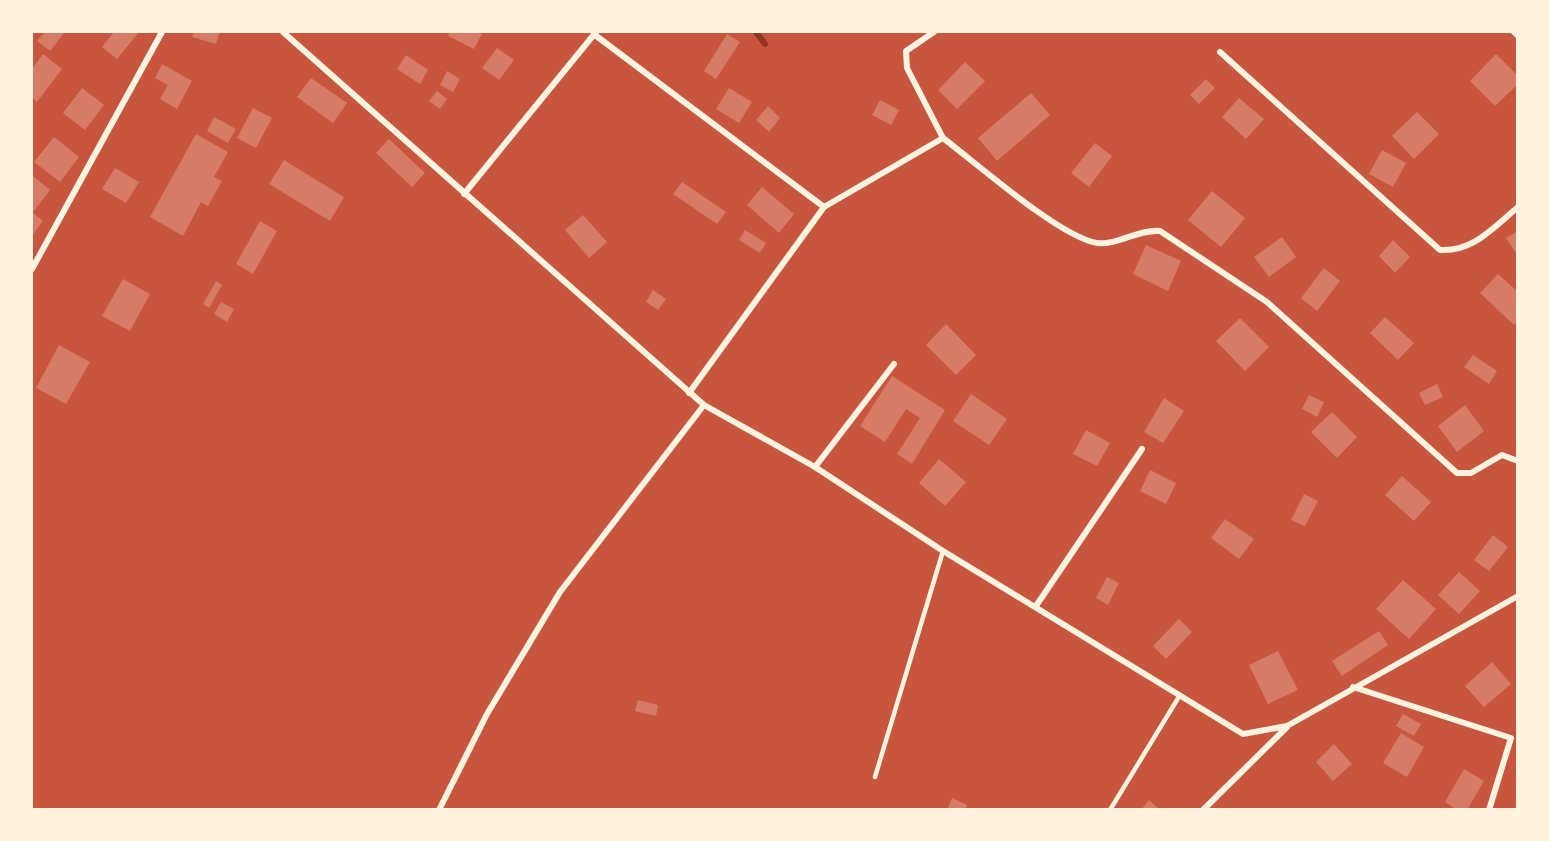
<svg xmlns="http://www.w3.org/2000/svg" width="1549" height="841" font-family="'Golos Text',sans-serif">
<rect width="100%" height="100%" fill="#c8553d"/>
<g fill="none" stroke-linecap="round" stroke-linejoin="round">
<polyline stroke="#8f3625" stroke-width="6" points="756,32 765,44"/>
</g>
<g fill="#d67c66">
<polygon points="45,32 65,32 50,51 37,41"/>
<polygon points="114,32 139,32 117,59 102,47"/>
<polygon points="194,32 220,32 216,44 192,37"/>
<polygon points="450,32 476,32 482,34 474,49 448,36"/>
<polygon points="727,34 740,42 716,79 704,71"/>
<polygon points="497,48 514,60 499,80 482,68"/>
<polygon points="43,54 62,69 37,102 32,97 32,69"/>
<polygon points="1496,54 1518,76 1518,84 1495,106 1470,81"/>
<polygon points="406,55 428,70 420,84 397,69"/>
<polygon points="965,62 985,81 957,109 938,90"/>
<polygon points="162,64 192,81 177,109 160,99 168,85 155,78"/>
<polygon points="447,71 460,79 453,92 440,85"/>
<polygon points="311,78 347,103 333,123 297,97"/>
<polygon points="1206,79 1215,88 1199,104 1190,95"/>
<polygon points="82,88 104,105 85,130 63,113"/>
<polygon points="729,88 752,102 739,123 716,109"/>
<polygon points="437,91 447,99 440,109 429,101"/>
<polygon points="1031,93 1050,115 997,161 978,138"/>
<polygon points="1239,98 1264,119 1246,139 1222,117"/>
<polygon points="880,100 899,110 891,125 872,115"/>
<polygon points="768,106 780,118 769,132 756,120"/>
<polygon points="253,108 272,118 256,148 237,138"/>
<polygon points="1417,112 1439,134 1414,159 1392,136"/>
<polygon points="214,117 236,129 228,143 207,131"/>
<polygon points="196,134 228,152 214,177 222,181 208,206 201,202 183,236 150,217"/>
<polygon points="54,137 79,157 60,182 34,162"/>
<polygon points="389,139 425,173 412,187 376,153"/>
<polygon points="1095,143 1112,156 1089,187 1071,173"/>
<polygon points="1382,150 1406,163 1393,187 1369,174"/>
<polygon points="284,160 344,197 330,221 269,184"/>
<polygon points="115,168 139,182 126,203 102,189"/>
<polygon points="32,175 50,190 34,211 32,209"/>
<polygon points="682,182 726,212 717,224 673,194"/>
<polygon points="762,187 794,214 779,233 747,205"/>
<polygon points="1212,191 1245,218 1221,247 1188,220"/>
<polygon points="32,212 43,221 32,236"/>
<polygon points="583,215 607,242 589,258 565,230"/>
<polygon points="260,221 277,231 253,274 236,264"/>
<polygon points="745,230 766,243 760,253 739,240"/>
<polygon points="1518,231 1518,256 1506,238"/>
<polygon points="1282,237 1296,257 1269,277 1254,257"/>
<polygon points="1393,240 1410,257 1395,273 1379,256"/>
<polygon points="1146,245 1181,261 1168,291 1133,274"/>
<polygon points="1324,268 1340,281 1317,311 1301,298"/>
<polygon points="1498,274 1518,292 1518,321 1514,325 1480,293"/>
<polygon points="123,279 150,294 130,331 102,316"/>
<polygon points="216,281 222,285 209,308 203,304"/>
<polygon points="653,290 666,299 658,310 646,302"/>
<polygon points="221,302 234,309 227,322 214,314"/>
<polygon points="1385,317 1414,343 1398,360 1370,333"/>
<polygon points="1240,318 1269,347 1245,371 1216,341"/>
<polygon points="946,324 976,355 956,375 926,345"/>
<polygon points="59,345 90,362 66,404 36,388"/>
<polygon points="1473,355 1497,371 1489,384 1464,367"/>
<polygon points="892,376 945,410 912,464 897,454 920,418 906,409 885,442 860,426"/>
<polygon points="1437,384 1443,397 1425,405 1419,393"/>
<polygon points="971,394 1007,419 989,445 953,421"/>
<polygon points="1309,395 1324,402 1317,417 1302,409"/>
<polygon points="1164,398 1184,411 1163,443 1144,432"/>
<polygon points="1465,405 1484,431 1457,452 1438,426"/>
<polygon points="1332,412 1357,437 1337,458 1311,432"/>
<polygon points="1086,430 1110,443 1097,466 1073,454"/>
<polygon points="939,459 966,482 945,506 919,483"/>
<polygon points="1150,470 1176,483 1166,504 1140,491"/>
<polygon points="1402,476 1431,502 1414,521 1385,495"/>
<polygon points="1304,494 1318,501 1305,526 1291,520"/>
<polygon points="1225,519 1254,539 1239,559 1211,538"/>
<polygon points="1493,535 1508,547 1489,571 1474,560"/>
<polygon points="1459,572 1480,591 1459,614 1438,595"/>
<polygon points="1107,577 1119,583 1108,605 1096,598"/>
<polygon points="1403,580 1436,609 1409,639 1376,609"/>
<polygon points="1179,619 1192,632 1166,659 1153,646"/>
<polygon points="1379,631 1388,645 1342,676 1332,661"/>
<polygon points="1278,651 1298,690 1268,704 1249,665"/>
<polygon points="1492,662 1511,684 1484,707 1465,686"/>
<polygon points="638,700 658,705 656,716 635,711"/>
<polygon points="1403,714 1421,724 1414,736 1396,726"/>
<polygon points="1401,733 1424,747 1407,777 1383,763"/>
<polygon points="1334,744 1352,764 1333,781 1316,762"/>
<polygon points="1464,769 1484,781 1467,810 1457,810 1445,802"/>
<polygon points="952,798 967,805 965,810 947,810"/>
<polygon points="1149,800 1160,810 1141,810"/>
</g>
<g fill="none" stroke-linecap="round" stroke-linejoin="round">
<g stroke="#fff3e0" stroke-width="4.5">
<polyline points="875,777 943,551"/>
<polyline points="1110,810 1180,695"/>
</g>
<g stroke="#fff3e0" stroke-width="6">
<polyline points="283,32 704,405 815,467 943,551 1243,734 1287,726 1518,596"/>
<polyline points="934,32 906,51 907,68 943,138"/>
<polyline points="1514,32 1518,36"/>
<polyline points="595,35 824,207"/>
<path d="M1220 52 1440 250C1473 252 1494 227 1518 207"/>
<polyline points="464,194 596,32"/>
<polyline points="32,269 162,32"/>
<path d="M689 393 824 207 943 138C976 163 1060 237 1097 243 1115 246 1139 229 1160 231L1267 302 1457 473H1471L1502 455 1518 461"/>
<polyline points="815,467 894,364"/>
<polyline points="1036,606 1142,449"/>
<polyline points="1353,687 1511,738 1489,810"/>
<polyline points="439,810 487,714 560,592 704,405"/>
<polyline points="1203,810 1287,727"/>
</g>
</g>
<rect width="1549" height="841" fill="none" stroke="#fff3e0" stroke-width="66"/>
</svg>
